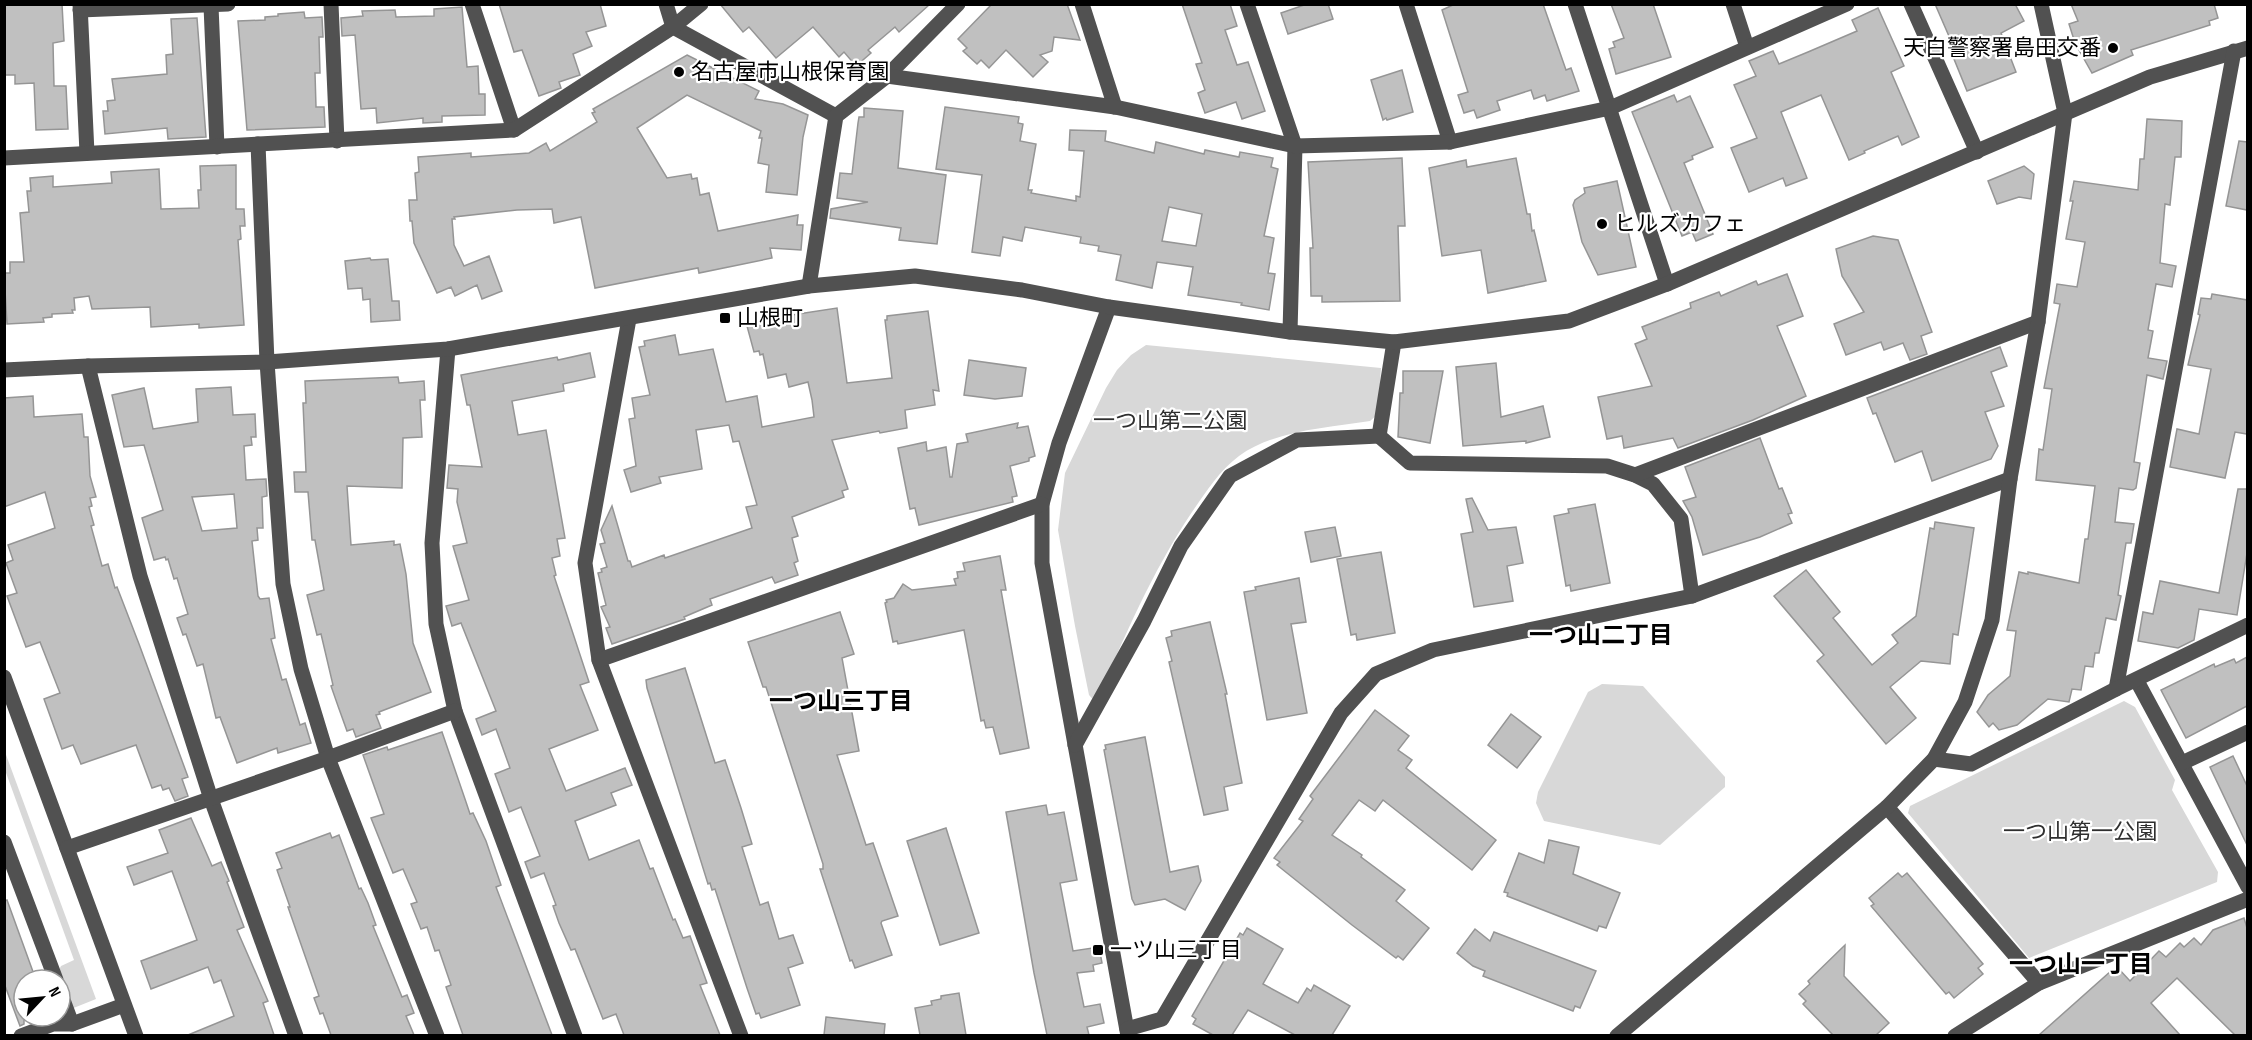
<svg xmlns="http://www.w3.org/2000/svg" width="2252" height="1040" font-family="'Sofia Sans Condensed','Noto Sans JP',sans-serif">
<rect width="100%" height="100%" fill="#fff"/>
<g fill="#d8d8d8">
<path d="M1146 345 1381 368 1378 414 1370 421C1327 428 1275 430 1239 456 1219 471 1206 492 1192 512 1152 572 1124 637 1096 703L1089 695 1075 626 1058 530 1065 473 1106 388 1117 370 1131 355Z"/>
<polygon points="1602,684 1643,686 1725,777 1725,787 1660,845 1544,821 1536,803 1538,792 1588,692"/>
<polygon points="2124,701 2135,707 2175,780 2172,790 2218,872 2217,882 2029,958 1908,813 1910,806"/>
<polygon points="5,752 96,999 71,1009 58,972 61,966 74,960 5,770"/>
</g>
<g fill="#c0c0c0" stroke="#959595" stroke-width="1.5" fill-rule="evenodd">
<polygon points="4,4 62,4 64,41 53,43 54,86 66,86 68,129 36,130 34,83 15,84 15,75 4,75"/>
<polygon points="499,4 600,4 606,26 586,32 592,46 573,54 580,75 559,82 561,88 539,96 522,50 514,52"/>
<polygon points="720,4 878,4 929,5 899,32 895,27 868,50 871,53 856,66 844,52 839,57 813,27 776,58 749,27 743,32"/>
<polygon points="992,4 1067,4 1080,40 1054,37 1052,51 1040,55 1048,62 1033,77 1006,50 989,68 981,60 977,64 963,51 967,48 958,39"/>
<polygon points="1182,4 1230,4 1237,26 1225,30 1237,65 1248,62 1265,111 1242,119 1236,102 1205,113 1198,93 1205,90 1196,64 1202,63"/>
<polygon points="1307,4 1328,4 1333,19 1288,34 1281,13"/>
<polygon points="1455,4 1543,4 1566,70 1571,68 1579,91 1547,101 1545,95 1534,99 1531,90 1497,101 1500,110 1477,118 1474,110 1464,113 1458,95 1468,92 1442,10"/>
<polygon points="1611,4 1653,4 1671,57 1616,74 1609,49 1615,47 1613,42 1624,38"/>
<polygon points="1935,4 2015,4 2024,21 2001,33 2016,72 1967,91 1954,59 1958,57"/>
<polygon points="2071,4 2214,4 2218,18 2209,21 2210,25 2131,50 2133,55 2092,73 2075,43 2069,24 2078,21"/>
<polygon points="462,7 467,67 478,66 479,94 485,94 485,115 442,116 442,122 423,123 423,118 377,123 376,108 361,109 355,35 342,36 341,18 363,16 362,11 395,10 396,17 434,16 434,9"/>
<polygon points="1878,8 1904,66 1891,72 1919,137 1902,145 1898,136 1864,151 1865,153 1849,160 1821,95 1781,112 1807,178 1786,186 1783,178 1749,192 1731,148 1757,138 1734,85 1756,76 1749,61 1773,51 1779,64 1808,52 1857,31 1852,20"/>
<polygon points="304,12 305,18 322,17 323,37 319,37 320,73 315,73 316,107 324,107 325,127 247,130 238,21 265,20 265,17 278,16 278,14"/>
<polygon points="197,18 206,137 168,139 167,128 105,134 103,111 108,111 107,101 115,100 112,79 167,74 166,55 173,54 171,19"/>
<polygon points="687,55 759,91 755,99 783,104 808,115 803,137 797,195 766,192 769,165 758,163 762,138 759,138 761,131 687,95 637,128 667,178 691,174 692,179 697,178 700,195 709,193 718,231 798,215 797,225 803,225 801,250 770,248 772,258 699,273 698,268 595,288 581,217 554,223 552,209 517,210 454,217 455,219 452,219 454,245 464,266 489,256 502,291 482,299 477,285 455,296 451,287 437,293 414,243 412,221 410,221 409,200 417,200 415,173 419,172 418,157 471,153 471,157 529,153 546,143 550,151 597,122 592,113 595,112 593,109"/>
<polygon points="1402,70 1413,112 1387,120 1386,118 1383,120 1371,80"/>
<polygon points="1674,95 1677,102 1690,96 1713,147 1692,156 1693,159 1684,163 1713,234 1696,241 1692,232 1682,236 1632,112"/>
<path d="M945 107 1019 117 1018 123 1023 124 1020 141 1036 144 1028 190H1032L1031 193 1076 201V196L1080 197 1084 151 1069 150 1070 130 1106 131 1105 141 1154 153 1156 142 1204 154 1205 150 1239 157 1240 152 1273 158 1271 167 1278 169 1264 236 1274 238 1268 273 1275 274 1269 310 1241 305 1242 303 1188 295 1193 267 1157 262 1152 288 1116 280 1121 255 1098 251 1099 246 1080 243 1081 237 1025 227 1022 241 1003 237 1000 256 972 252 982 175 936 169ZM1169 207 1202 214 1196 246 1162 241Z"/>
<polygon points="864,108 903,111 898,168 946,175 937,244 899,240 901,228 830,218 831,209 868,202 837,198 840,173 852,174 858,123 859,117 864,117"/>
<polygon points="2147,119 2182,121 2181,157 2175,157 2170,205 2165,204 2160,263 2176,266 2172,287 2156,284 2148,330 2153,331 2148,358 2167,361 2163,379 2147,375 2134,462 2140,463 2136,488 2133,490 2119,488 2115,522 2134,524 2131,543 2126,543 2118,595 2121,596 2116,620 2106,618 2099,653 2095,653 2093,667 2085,666 2081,690 2072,689 2069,702 2048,699 2017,725 1999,730 1993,723 1989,727 1977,712 1988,695 2010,676 2016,631 2007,630 2019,572 2028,574 2028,572 2079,583 2085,539 2088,539 2095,486 2036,480 2039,449 2043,450 2052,389 2044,388 2060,304 2054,303 2057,284 2077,287 2085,242 2066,239 2073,201 2070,201 2074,181 2138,190 2140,159 2144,159"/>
<polygon points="2239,141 2247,142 2247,210 2226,206"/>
<polygon points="1402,158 1405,226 1398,226 1400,301 1322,302 1322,296 1311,296 1310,248 1313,248 1308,162"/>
<polygon points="1516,158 1527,214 1530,214 1532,231 1534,230 1546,281 1488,293 1481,250 1442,256 1429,168 1466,160 1467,167"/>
<polygon points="236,165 236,209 244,209 245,226 240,226 241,239 238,240 244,325 199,328 199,324 151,327 150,307 92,309 89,296 74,298 75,310 72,310 73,313 52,314 52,317 43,318 44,322 7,324 4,273 10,273 10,262 24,262 20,213 29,212 27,191 31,191 30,178 53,176 53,187 112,183 111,172 159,169 161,209 199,208 198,190 201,190 200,166"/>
<polygon points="2024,166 2034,174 2031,199 2019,197 1997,204 1988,181"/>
<polygon points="1617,181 1636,267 1598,275 1582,242 1573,205 1575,200 1585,193 1584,188"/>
<polygon points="1873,236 1898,240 1932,332 1921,336 1927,354 1910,360 1903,343 1884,350 1881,342 1846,355 1834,324 1864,312 1842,276 1836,249"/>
<polygon points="370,258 371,260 388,259 392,301 399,301 400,320 371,322 370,299 363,300 362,288 348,289 345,261"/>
<polygon points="1787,274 1803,316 1777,326 1806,396 1753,420 1678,448 1673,438 1624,448 1622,436 1607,439 1598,397 1652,386 1635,344 1647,339 1642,327 1691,308 1690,303 1719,292 1721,296 1756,281 1758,285"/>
<polygon points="2212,294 2247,300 2247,434 2235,432 2225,478 2170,467 2177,429 2199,434 2211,369 2188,365 2200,315 2198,314 2201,298 2211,299"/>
<polygon points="837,308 847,383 892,378 885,320 887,320 887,316 928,311 939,391 933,390 935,405 905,410 907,428 880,433 879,431 832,440 848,489 842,491 844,497 792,517 798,536 792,538 798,561 794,563 798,575 775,583 772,577 710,599 712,605 684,617 685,619 612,644 606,628 610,627 601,607 606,605 598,573 602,572 601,569 607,567 600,544 605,543 601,530 612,506 628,561 630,561 632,567 664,555 665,558 752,528 746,507 757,505 739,441 733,442 729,425 696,430 702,469 659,477 661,483 631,492 624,470 636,466 629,419 635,418 632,398 650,395 639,347 645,346 644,341 675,335 679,355 713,349 726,402 757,396 762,427 814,417 812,400 808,382 789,387 786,374 768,378 763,354 760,355 759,351 754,352 747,326 785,316"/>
<polygon points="2000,347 2007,366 1991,372 2004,406 1985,412 1998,446 1991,459 1932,481 1922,451 1895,462 1876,413 1873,414 1867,398"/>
<polygon points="590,353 595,377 563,384 564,391 512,401 518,435 546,430 565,538 557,539 560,556 552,558 556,575 554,576 589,682 580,685 598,730 549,749 566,791 625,768 632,785 611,793 616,805 575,821 589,860 639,840 650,869 653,868 673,920 675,919 683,938 690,936 707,983 700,985 720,1035 624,1035 616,1014 603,1019 575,949 571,950 559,923 553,906 556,905 544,873 531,878 525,862 540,856 521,807 509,812 495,774 510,768 496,729 482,735 476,719 496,711 461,623 452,626 446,606 469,600 453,546 467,543 457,502 458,489 447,488 449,465 482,467 470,405 467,405 461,375 557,357 558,360"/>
<polygon points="969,360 1026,368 1022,396 995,399 964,395"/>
<polygon points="1496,363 1501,417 1543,406 1550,437 1526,443 1526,441 1463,446 1456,367"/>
<polygon points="1403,371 1443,371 1430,443 1398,437 1400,393 1403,393"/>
<polygon points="398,377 399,383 424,381 425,400 420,400 422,437 403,438 402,488 347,486 351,545 394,541 394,545 400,544 406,574 413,643 431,692 379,712 380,714 376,715 381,728 356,737 353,729 347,731 338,706 331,686 333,685 321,634 317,635 307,595 324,590 315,540 312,540 308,492 295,492 294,472 306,472 303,403 306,403 305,381"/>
<path d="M231 387 233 415 255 414 256 437H251L252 445 244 446 246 480 266 479 267 496 262 497 263 528H257L258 540 252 541 258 596 260 599 269 598 275 638 271 639 282 680 286 679 300 725 305 723 311 743 278 753 277 748 237 763 220 717 216 718 203 664 197 666 186 634 183 635 177 618 188 614 177 578 174 579 168 559 166 560 165 557 154 560 142 518 163 510 144 445 124 447 112 395 144 388 153 429 198 422 196 389ZM234 494 237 528 202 531 192 497Z"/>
<polygon points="33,396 34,417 82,414 84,437 88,437 90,476 96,497 90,498 92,506 89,507 94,525 91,526 102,566 108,564 115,588 117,587 139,644 188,777 182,779 188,796 175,801 169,788 163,790 161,785 152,788 136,745 81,764 73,745 62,749 44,699 60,693 40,642 26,647 7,596 17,593 6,563 13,560 8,545 55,528 45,492 4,507 4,398"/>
<polygon points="1018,423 1017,428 1028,426 1035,456 1029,458 1029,461 1010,466 1017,496 1012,497 1013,502 919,525 915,508 910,509 898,448 926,442 927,451 946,447 950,477 952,477 957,444 968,442 966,434"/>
<polygon points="1760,438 1779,489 1782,488 1792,513 1788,514 1792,523 1760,537 1703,555 1692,517 1683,501 1696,497 1685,467"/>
<polygon points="2238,489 2247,489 2247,553 2237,615 2199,609 2194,640 2178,648 2138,641 2143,612 2153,614 2160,581 2219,593"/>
<polygon points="1472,498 1488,530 1516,527 1523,563 1507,566 1513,601 1474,607 1461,534 1473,532 1466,499"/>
<polygon points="1595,504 1610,583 1571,591 1570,585 1566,586 1554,516 1569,513 1568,509"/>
<polygon points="1935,522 1974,528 1958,635 1953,634 1950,664 1921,661 1890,687 1916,718 1886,744 1817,661 1824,655 1774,596 1806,570 1840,612 1833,618 1872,665 1898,643 1892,635 1916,616 1930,528 1934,529"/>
<polygon points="1335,527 1341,556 1311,562 1305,532"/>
<polygon points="1381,552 1395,633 1357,640 1356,634 1351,635 1337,559"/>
<polygon points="1000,556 1006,590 1001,590 1029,748 1000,754 993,727 986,728 984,720 981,721 964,630 898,644 897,641 893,642 885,603 887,602 886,600 894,598 903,584 912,590 956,585 954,579 958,578 957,572 965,571 963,563"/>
<polygon points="1299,578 1306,622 1291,624 1307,713 1267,720 1244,592 1256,590 1255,587"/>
<polygon points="840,612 854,654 842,658 859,751 837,755 866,845 873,843 898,916 882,921 881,923 892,955 855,968 852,960 850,961 820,869 823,869 823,864 766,687 763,687 748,642"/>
<polygon points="1210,622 1227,694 1225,694 1242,783 1224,787 1228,810 1204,815 1169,662 1172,661 1166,638 1172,636 1171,631"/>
<polygon points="2247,657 2247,706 2186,738 2161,690 2214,664 2215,667 2234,659 2236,663"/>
<polygon points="685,668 715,763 725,760 741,808 752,844 742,847 760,905 768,902 779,939 793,935 803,963 788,968 800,1005 761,1018 759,1013 756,1014 747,988 715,889 712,890 710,883 708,884 647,688 646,680"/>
<polygon points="1375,710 1409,736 1398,750 1412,760 1406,768 1496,840 1472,870 1383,800 1375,811 1359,800 1332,835 1362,855 1361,857 1405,890 1396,901 1429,928 1403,960 1398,956 1396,958 1352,925 1277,865 1280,862 1274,858 1303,821 1299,819 1313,799 1310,796"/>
<polygon points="1511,714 1541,737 1517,768 1488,745"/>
<polygon points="442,732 466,802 470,814 473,813 486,841 501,885 496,887 552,1035 463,1035 446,987 451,985 439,950 435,951 427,927 421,929 411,904 417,902 403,869 393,873 371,818 384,814 363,755 387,747 388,750"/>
<polygon points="1145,737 1170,872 1198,866 1201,881 1185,910 1165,899 1135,905 1132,899 1104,750 1106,749 1105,745"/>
<polygon points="2233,756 2247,786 2247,845 2210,767"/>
<polygon points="1046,805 1048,815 1064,812 1073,859 1077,880 1060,883 1073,951 1099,947 1102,963 1093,965 1094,971 1077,973 1084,1007 1100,1004 1104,1023 1087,1027 1089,1035 1047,1035 1034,973 1006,812"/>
<polygon points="191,818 212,866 221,862 229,881 227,882 244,927 237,930 268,1001 263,1003 274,1035 188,1035 234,1016 221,980 214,983 208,967 151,989 141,961 197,940 172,871 134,885 127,867 168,853 159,830"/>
<polygon points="946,828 979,933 940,945 907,841"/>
<polygon points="330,833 332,838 339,835 359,889 361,888 368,903 376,925 373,926 402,997 407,995 414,1013 406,1016 414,1035 331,1035 323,1013 320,1014 314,998 319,996 288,907 290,907 277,870 282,868 276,853"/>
<polygon points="1549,840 1579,847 1573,874 1620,893 1606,928 1599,926 1597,931 1507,896 1508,893 1504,892 1519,853 1544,863"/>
<polygon points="1898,873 1902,877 1907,873 1983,964 1978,968 1983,974 1954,998 1949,992 1946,994 1871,906 1874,904 1869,898"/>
<polygon points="7,900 36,980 24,980 24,1024 20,1026 4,983 4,901"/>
<polygon points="2244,918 2247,928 2247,1035 2235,1035 2177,978 2151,1003 2180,1035 2039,1035 2111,971 2112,973 2118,968 2130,981 2159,951 2166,957 2180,943 2184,947 2194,938 2201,945 2213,930"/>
<polygon points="1247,928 1283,949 1263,984 1298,1003 1307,988 1311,991 1314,985 1350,1006 1332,1035 1295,1035 1248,1010 1232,1035 1213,1035 1193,1024 1196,1019 1192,1016 1240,933 1243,935"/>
<polygon points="1475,929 1490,941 1494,932 1596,971 1580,1008 1575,1006 1573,1011 1483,976 1485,971 1473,966 1457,953"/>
<polygon points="1845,945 1844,976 1889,1023 1876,1035 1833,1035 1803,1004 1806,1001 1799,994 1810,984 1808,981"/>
<polygon points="959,993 966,1035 920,1035 915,1008 932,1005 931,1001 941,999 941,996"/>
<polygon points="826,1017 885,1024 884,1035 824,1035"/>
</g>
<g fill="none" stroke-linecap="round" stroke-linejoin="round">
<g stroke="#515151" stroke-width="15">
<polyline points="80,4 87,153"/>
<polyline points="331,4 337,141"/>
<polyline points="472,4 514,130"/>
<polyline points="666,4 673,27 836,116"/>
<polyline points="1082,4 1115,107"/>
<polyline points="1247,4 1295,146 1290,332"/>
<polyline points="1406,4 1450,142"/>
<polyline points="1575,4 1667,284"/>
<polyline points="1733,4 1747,47"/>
<polyline points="1911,4 1977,152"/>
<polyline points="211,6 217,147"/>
<polyline points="80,10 228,4"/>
<polyline points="887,76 958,4"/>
<polyline points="258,144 267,362 283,584 301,669 328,758 437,1036"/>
<polyline points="4,158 514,130 673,27 701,4"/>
<polyline points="809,286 836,116 887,76 1115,107 1295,146 1450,142 1610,108 1847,4"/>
<polyline points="1109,307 1059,443 1042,504 1042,563 1128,1036"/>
<polyline points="629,319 585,563 599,660 741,1036"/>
<polyline points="1394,342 1379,436 1410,463 1607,466 1635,475 1653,484 1681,519 1692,596"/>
<polyline points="448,349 432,543 436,624 455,711 575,1036"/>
<polyline points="88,366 140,576 211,799 296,1036"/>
<polyline points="4,370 88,366 267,362 448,349 809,286 915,276 1022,290 1109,307 1290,332 1394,342 1569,321 1667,284 2150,77 2248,48"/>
<polyline points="1635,475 2038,322"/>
<polyline points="599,660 1042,504"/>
<polyline points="4,677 136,1036"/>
<polyline points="2137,681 2248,887"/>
<polyline points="2116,689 2234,51"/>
<polyline points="1075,745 1144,621 1181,546 1230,476 1297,440 1379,436"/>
<polyline points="1934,759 1971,764 2116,689 2248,625"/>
<polyline points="2182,763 2248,732"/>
<polyline points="1887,807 2039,983"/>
<polyline points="4,842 56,980"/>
<polyline points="67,848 328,758 455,711"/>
<polyline points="60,992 72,1024"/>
<polyline points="1127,1029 1162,1019 1341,713 1376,674 1433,650 1692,596 2010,479"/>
<polyline points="21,1036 53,1024 72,1024 124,1005"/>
<polyline points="1617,1036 1887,807 1934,759 1965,702 1992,620 2010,479 2038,322 2065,113 2041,4"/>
<polyline points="1955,1036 2039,983 2248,899"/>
</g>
</g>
<g fill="#000" stroke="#fff" stroke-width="2">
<circle cx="2113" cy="48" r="6"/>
<circle cx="679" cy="72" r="6"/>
<circle cx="1602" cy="224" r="6"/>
<rect x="719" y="312" width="12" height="12" rx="3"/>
<rect x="1092" y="944" width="12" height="12" rx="3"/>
</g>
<g text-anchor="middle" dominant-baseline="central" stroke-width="4.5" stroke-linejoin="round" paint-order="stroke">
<g font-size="22" fill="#000" stroke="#fff" text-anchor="start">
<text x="2101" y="48" text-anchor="end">天白警察署島田交番</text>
<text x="691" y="72">名古屋市山根保育園</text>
<text x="1614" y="224">ヒルズカフェ</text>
<text x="737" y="318">山根町</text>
<text x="1110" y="950">一ツ山三丁目</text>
</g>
<g font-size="22" fill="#2f2f2f" stroke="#fff">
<text x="1170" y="421">一つ山第二公園</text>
<text x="2080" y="832">一つ山第一公園</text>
</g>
<g font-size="24" font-weight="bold" fill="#000" stroke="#fff">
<text x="1601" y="635">一つ山二丁目</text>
<text x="841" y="701">一つ山三丁目</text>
<text x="2081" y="964">一つ山一丁目</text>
</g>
</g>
<rect width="2252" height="1040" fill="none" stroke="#000000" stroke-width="12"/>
<g transform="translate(42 998) rotate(64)"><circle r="28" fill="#ffffff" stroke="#999999" stroke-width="1.5"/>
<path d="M0-4.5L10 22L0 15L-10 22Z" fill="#000000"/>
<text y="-9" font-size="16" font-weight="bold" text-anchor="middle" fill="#000000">N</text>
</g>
</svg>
